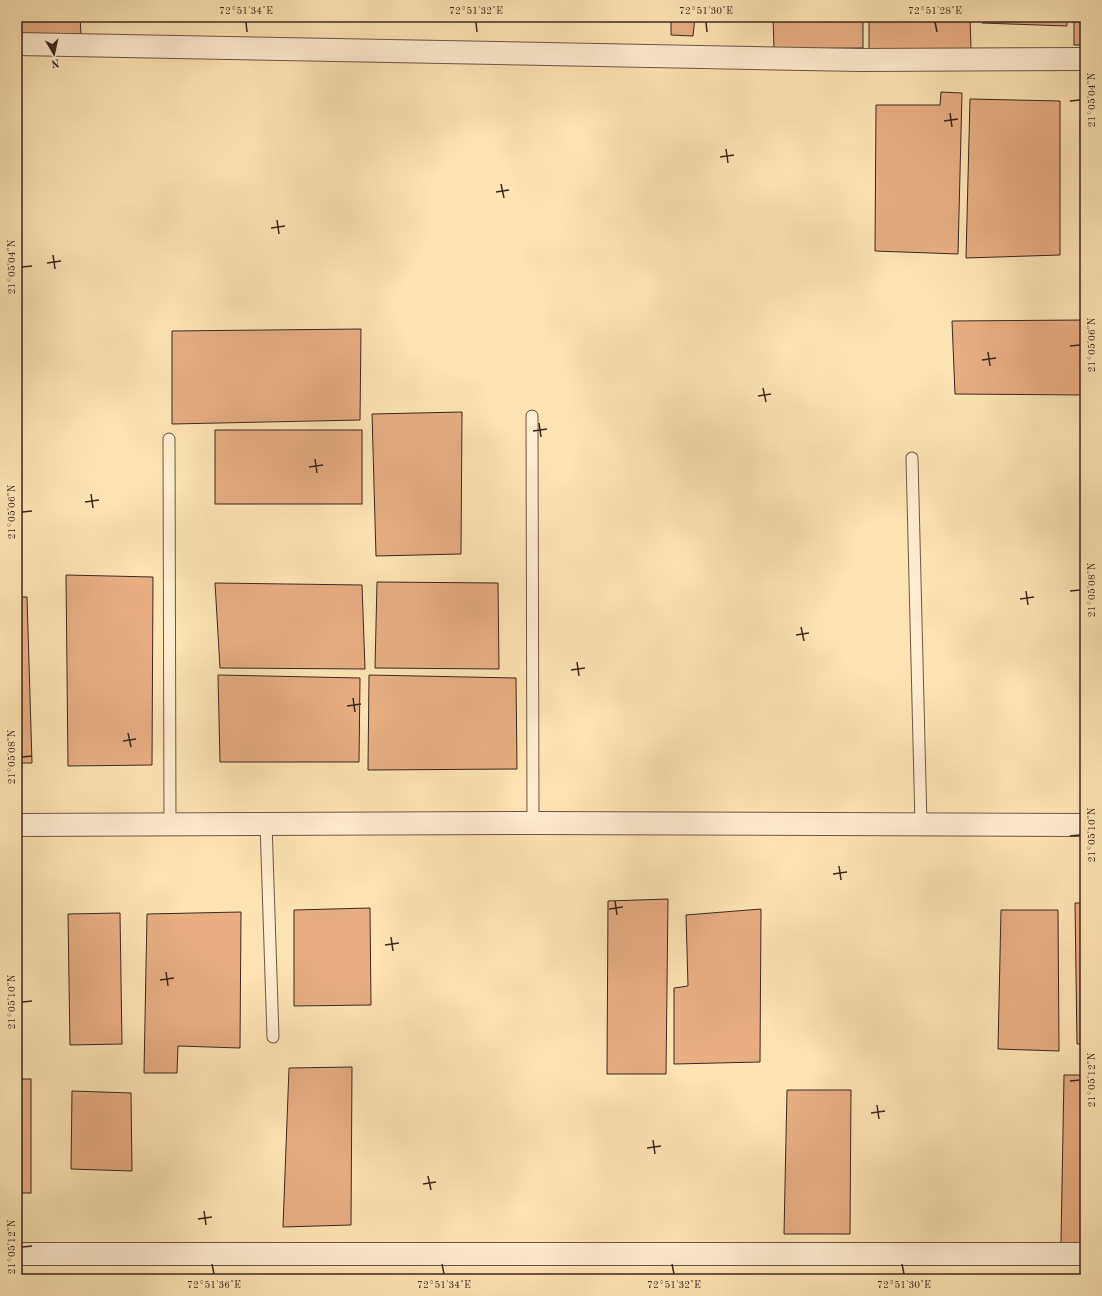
<svg xmlns="http://www.w3.org/2000/svg" width="1102" height="1296" font-family="'Old Standard TT',serif">
<rect width="100%" height="100%" fill="#fee4b3"/>
<filter id="stains"><feTurbulence type="fractalNoise" baseFrequency=".005" numOctaves="4"/><feColorMatrix values="0 0 0 0 .2 0 0 0 0 .09 0 0 0 0 .02 0 0 0 .5 -.17"/></filter>
<radialGradient id="worn" r=".72"><stop offset=".6" stop-color="#630" stop-opacity="0"/><stop offset="1" stop-color="#630" stop-opacity=".3"/></radialGradient>
<g fill="#e8ae82" stroke="#3b281e">
<polygon points="17,17 80,17 81,34 17,33"/>
<rect x="199" y="17" width="67" height="3"/>
<rect x="599" y="17" width="64" height="3"/>
<polygon points="671,17 695,17 693,36 671,35"/>
<polygon points="773,17 863,17 863,48 774,49"/>
<polygon points="869,17 970,17 971,49 869,49"/>
<polygon points="982,17 1067,17 1067,26 982,23"/>
<rect x="1074" y="17" width="11" height="28"/>
<polygon points="941,92 962,93 958,254 875,251 876,105 940,105"/>
<polygon points="970,99 1060,101 1060,255 966,258"/>
<polygon points="1080,120 1085,120 1085,250 1082,250"/>
<polygon points="1085,320 1085,395 955,394 952,321"/>
<polygon points="361,329 360,420 172,424 172,331"/>
<polygon points="462,412 461,554 376,556 372,414"/>
<rect x="215" y="430" width="147" height="74"/>
<polygon points="66,575 153,577 152,765 68,766"/>
<polygon points="377,582 498,583 499,669 375,668"/>
<polygon points="215,583 362,585 365,669 220,668"/>
<polygon points="17,597 27,597 32,763 17,763"/>
<polygon points="218,675 360,678 359,762 220,762"/>
<polygon points="369,675 516,678 517,769 368,770"/>
<polygon points="668,899 666,1074 607,1074 608,901"/>
<polygon points="1075,903 1085,903 1085,1044 1077,1044"/>
<polygon points="370,908 371,1005 294,1006 294,910"/>
<polygon points="761,909 760,1062 674,1064 674,988 688,986 686,915"/>
<polygon points="1001,910 1058,910 1059,1051 998,1049"/>
<polygon points="241,912 240,1048 178,1046 177,1073 144,1073 147,914"/>
<polygon points="120,913 122,1044 70,1045 68,914"/>
<polygon points="352,1067 351,1225 283,1227 289,1068"/>
<polygon points="1064,1075 1085,1075 1085,1243 1061,1243"/>
<rect x="17" y="1079" width="14" height="114"/>
<polygon points="787,1090 851,1090 850,1234 784,1234"/>
<polygon points="72,1091 131,1093 132,1171 71,1169"/>
</g>
<g fill="none" stroke-linecap="round" stroke-linejoin="round">
<defs>
<g id="lane">
<polyline points="532,416 533,823"/>
<polyline points="169,439 170,824"/>
<polyline points="912,458 921,824"/>
<polyline points="266,823 273,1037"/>
</g>
<g id="street">
<polyline points="17,44 860,60 1085,59"/>
<polyline points="17,825 533,823 1085,825"/>
<polyline points="17,1254 1085,1254"/>
</g>
</defs>
<use href="#lane" stroke="#6c5743" stroke-width="13"/>
<use href="#street" stroke="#6c5743" stroke-width="24"/>
<use href="#lane" stroke="#feedce" stroke-width="11"/>
<use href="#street" stroke="#feedce" stroke-width="22"/>
</g>
<path fill="none" stroke="#3b281e" stroke-width="1.5" d="M246 22 247 32M476 22 477 32M706 22 707 32M935 22 937 32M1070 101 1080 100M950 113 952 127M944 121 958 119M726 149 728 163M720 157 734 155M501 184 504 198M496 192 509 190M277 220 279 234M271 228 285 226M53 255 55 269M47 263 61 261M22 267 32 266M1070 346 1080 345M988 352 990 366M982 360 996 358M763 388 766 402M758 396 771 394M539 423 541 437M533 431 547 429M315 459 317 473M309 467 323 465M91 494 93 508M85 502 99 500M22 512 32 511M1026 591 1028 605M1070 591 1080 590M1020 599 1034 597M801 627 804 641M796 635 809 633M577 662 579 676M571 670 585 668M353 698 355 712M347 706 361 704M128 733 131 747M123 741 136 739M22 757 32 756M1070 836 1080 835M839 866 841 880M833 874 847 872M615 901 617 915M609 909 623 907M391 937 393 951M385 945 399 943M166 972 168 986M160 980 174 978M22 1002 32 1001M1070 1081 1080 1080M877 1105 879 1119M871 1113 885 1111M653 1140 655 1154M647 1148 661 1146M428 1176 431 1190M423 1184 436 1182M204 1211 206 1225M198 1219 212 1217M22 1247 32 1246M212 1264 214 1274M442 1264 444 1274M672 1264 674 1274M902 1264 904 1274"/>
<rect width="1102" height="1296" fill="none" stroke="#fee4b3" stroke-width="44"/>
<g transform="translate(54 54) rotate(171)" stroke="#feedce" stroke-width="3" paint-order="stroke">
<path d="M0-3L7 15L0 10L-7 15Z" fill="#3b281e"/>
<text y="-6" font-size="11" font-weight="bold" text-anchor="middle" fill="#3b281e">N</text>
</g>
<rect x="22" y="22" width="1058" height="1252" fill="none" stroke="#3b281e" stroke-width="1.5"/>
<g font-size="10" text-anchor="middle" fill="#3b281e">
<text x="246" y="14">72°51'34"E</text>
<text x="476" y="14">72°51'32"E</text>
<text x="706" y="14">72°51'30"E</text>
<text x="935" y="14">72°51'28"E</text>
<text transform="translate(1091 100) rotate(-90)" y="4">21°05'04"N</text>
<text transform="translate(11 267) rotate(-90)" y="4">21°05'04"N</text>
<text transform="translate(1091 345) rotate(-90)" y="4">21°05'06"N</text>
<text transform="translate(11 512) rotate(-90)" y="4">21°05'06"N</text>
<text transform="translate(1091 590) rotate(-90)" y="4">21°05'08"N</text>
<text transform="translate(11 757) rotate(-90)" y="4">21°05'08"N</text>
<text transform="translate(1091 835) rotate(-90)" y="4">21°05'10"N</text>
<text transform="translate(11 1002) rotate(-90)" y="4">21°05'10"N</text>
<text transform="translate(1091 1080) rotate(-90)" y="4">21°05'12"N</text>
<text transform="translate(11 1247) rotate(-90)" y="4">21°05'12"N</text>
<text x="214" y="1288">72°51'36"E</text>
<text x="444" y="1288">72°51'34"E</text>
<text x="674" y="1288">72°51'32"E</text>
<text x="904" y="1288">72°51'30"E</text>
</g>
<rect width="100%" height="100%" filter="url(#stains)"/>
<rect width="100%" height="100%" fill="url(#worn)"/>
</svg>
